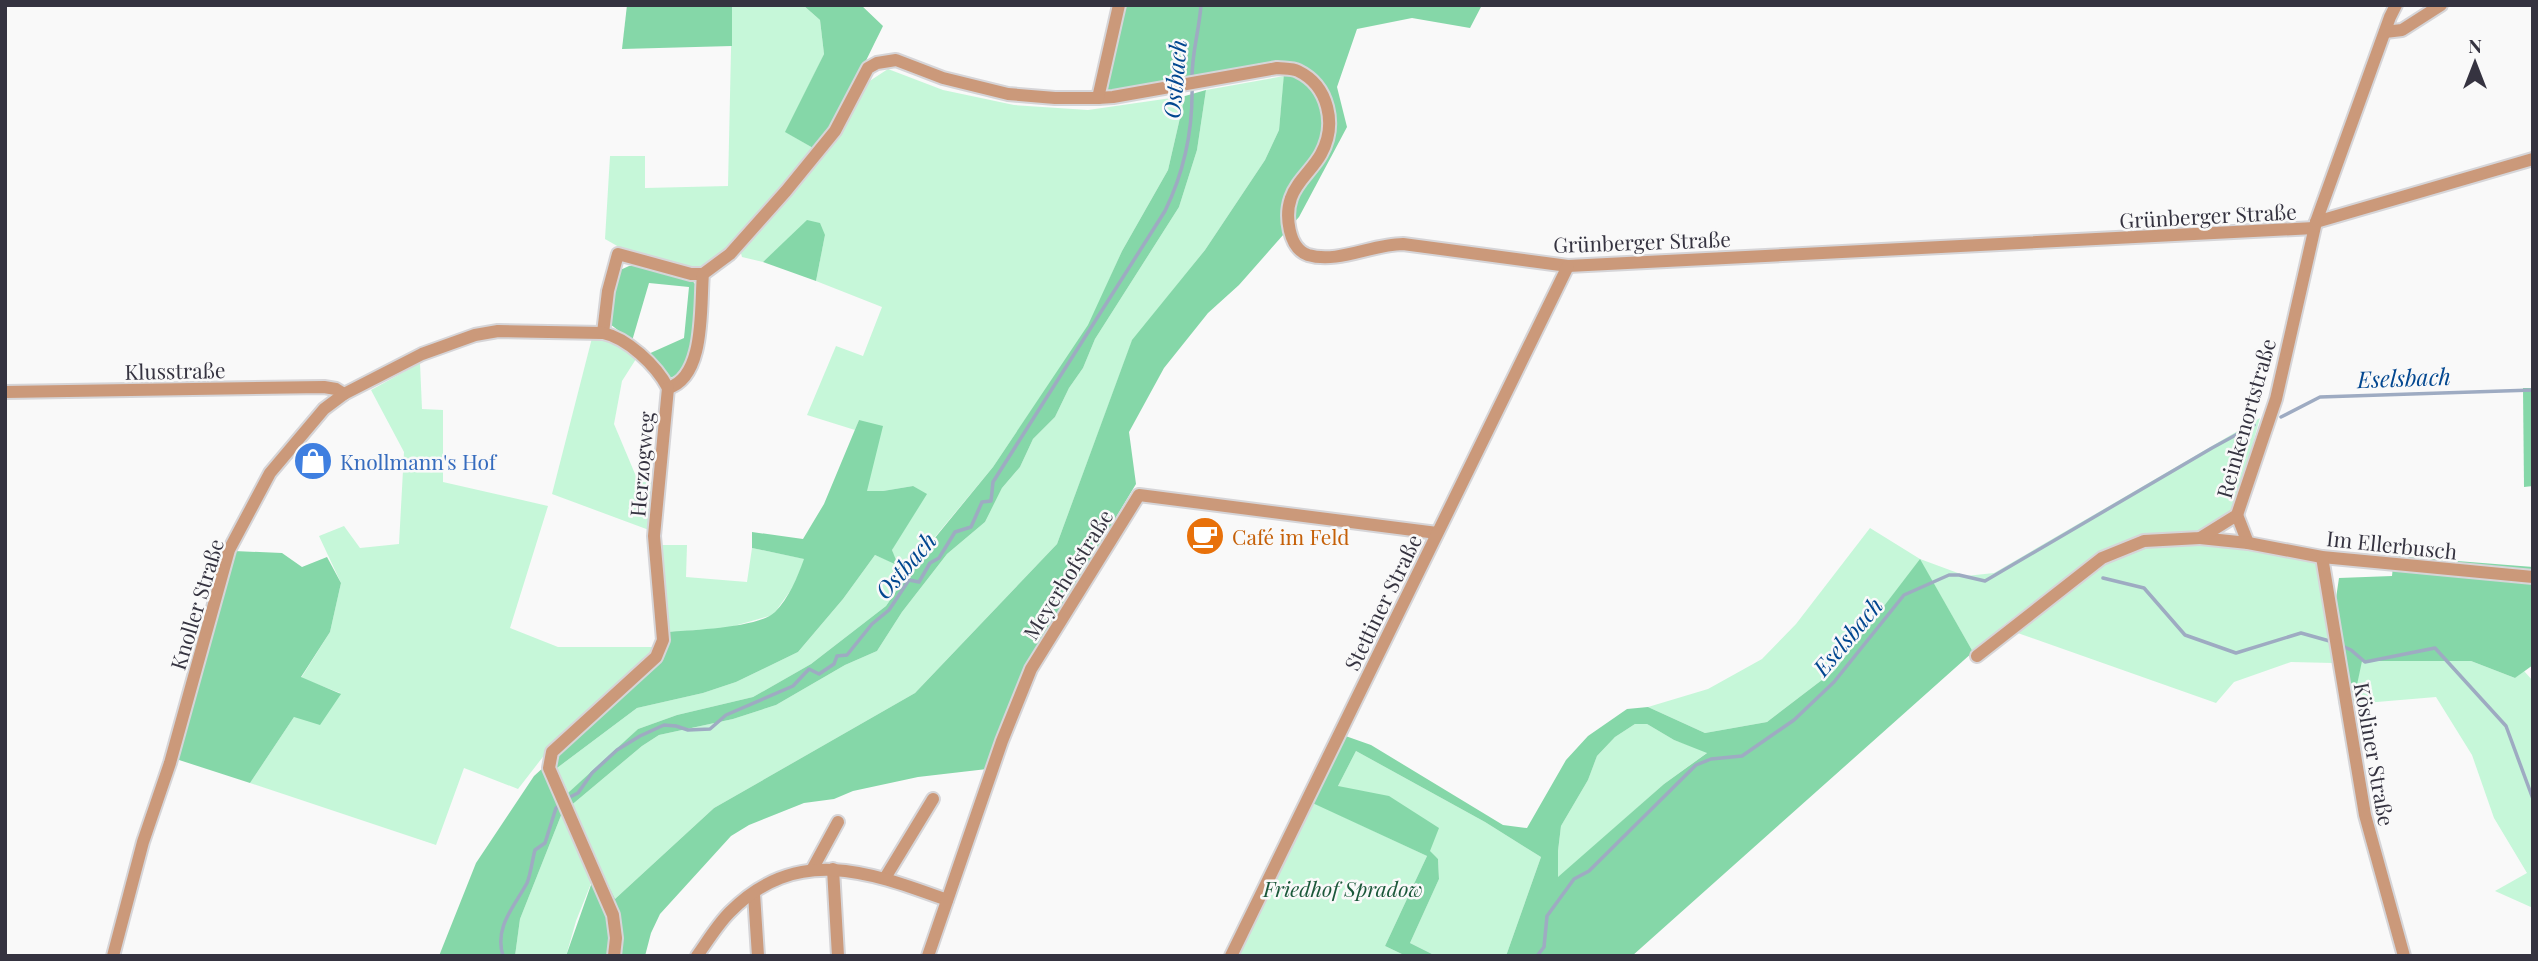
<svg xmlns="http://www.w3.org/2000/svg" width="2538" height="961" font-family="'Playfair Display',serif">
<rect width="100%" height="100%" fill="#f9f9f9"/>
<g fill="#c6f7d9">
<polygon points="732,5 803,5 820,20 824,54 786,132 813,148 717,261 690,269 619,247 605,239 610,156 645,156 645,188 728,186"/>
<polygon points="888,69 943,90 1014,105 1088,110 1185,96 1168,170 1122,251 1089,325 993,467 915,561 895,560 892,550 913,486 883,491 867,491 859,420 855,430 807,415 836,346 863,356 882,307 816,281 825,235 783,244 763,262 742,257 740,250 824,155 865,84"/>
<polygon points="1284,76 1279,130 1265,160 1205,250 1132,341 1057,544 915,693 714,808 615,899 598,866 576,921 566,956 515,956 520,919 562,813 642,746 659,735 733,719 776,705 845,665 877,651 902,612 947,554 985,522 1002,488 1020,467 1033,439 1055,417 1069,388 1083,368 1095,339 1179,207 1197,150 1206,90"/>
<path d="M592 338C610 339 625 345 636 359L622 381 614 424 638 481 652 483 649 530 552 494Z"/>
<polygon points="420,363 422,409 443,410 443,482 548,506 510,628 558,647 658,647 549,749 518,789 464,768 436,845 250,783 294,717 340,693 301,678 330,632 341,583 319,536 344,526 360,548 399,544 404,452 371,390"/>
<polygon points="2260,418 2234,512 2198,533 2100,553 2005,624 1973,652 1920,560 1835,670 1767,722 1705,733 1648,707 1708,689 1762,659 1796,624 1870,528 1920,559 1966,576 1994,573"/>
<polygon points="2200,542 2318,560 2331,632 2333,663 2291,662 2234,682 2216,703 2012,631 2104,562 2144,547"/>
<polygon points="659,545 687,545 686,577 747,582 752,548 805,559 793,587 773,615 727,628 667,632"/>
<polygon points="875,555 911,570 886,606 811,664 753,697 677,715 638,729 568,794 557,768 637,708 703,693 736,682 798,652 843,599"/>
<polygon points="2361,661 2471,661 2515,678 2524,671 2533,681 2533,908 2495,891 2527,873 2494,818 2472,755 2436,697 2353,704"/>
<polygon points="1635,724 1647,724 1674,740 1708,752 1664,784 1558,878 1558,851 1561,826 1588,780 1597,756 1615,737"/>
<polygon points="1356,751 1485,822 1541,857 1506,956 1436,956 1410,943 1439,879 1438,859 1338,786"/>
<polygon points="1314,803 1427,856 1385,946 1406,956 1239,956"/>
</g>
<g fill="#85d7a8" fill-rule="evenodd">
<polygon points="627,5 732,5 732,46 622,49"/>
<path d="M803 5H861L883 26C862 68 843 112 813 148L785 132 824 54 820 20Z"/>
<polygon points="1114,5 1482,5 1470,28 1412,18 1357,29 1337,87 1347,127 1299,217 1239,285 1208,313 1164,368 1129,432 1136,484 1026,667 987,769 918,777 853,791 834,799 804,803 749,825 731,836 660,914 651,933 645,956 566,956 598,865 615,899 714,808 915,693 1057,544 1132,340 1205,250 1265,160 1279,130 1285,62 1262,63 1182,80 1108,91 1095,82"/>
<path d="M1206 90 1197 150 1179 207 1095 339 1083 368 1069 388 1055 417 1033 439 1020 467 1002 488 985 522 947 554 902 612 877 651 845 665 776 705 733 719 659 735 642 746 562 813 520 919 515 956H439L476 863 534 776 662 659 668 646 667 632C690 630 759 628 775 612 789 598 797 578 804 559L752 548V532L803 539 824 504 859 420 883 426 867 491H883L913 486 927 494 892 550 896 560 916 561 993 467 1088 325 1122 251 1168 170 1185 96ZM875 555 910 571 886 606 811 664 753 697 677 715 638 729 568 793 557 768 637 708 703 693 736 682 798 652 843 599Z"/>
<polygon points="807,220 820,223 825,235 816,281 763,262"/>
<polygon points="629,266 641,266 691,279 699,289 695,342 679,374 670,378 646,355 684,338 689,287 649,283 632,341 610,324 608,317 618,271"/>
<polygon points="2523,388 2533,388 2533,486 2524,487"/>
<polygon points="234,551 282,553 302,567 327,557 341,583 330,632 301,677 341,694 320,725 294,717 250,783 176,759"/>
<polygon points="2394,556 2533,567 2533,665 2515,678 2471,661 2362,661 2353,704 2339,705 2331,632 2339,578 2392,576"/>
<path d="M1920 559 1973 652 1632 956H1506L1541 857 1485 822 1356 751 1338 786 1389 796 1439 828 1430 851 1438 859 1439 879 1410 943 1436 956H1406L1385 946 1427 856 1306 800 1337 733 1371 745 1503 825 1527 828 1566 760 1588 736 1627 709 1648 707 1705 733 1767 722 1835 670ZM1635 724H1647L1674 740 1707 753 1664 784 1558 877V851L1561 826 1588 780 1597 756 1615 737Z"/>
</g>
<g fill="none" stroke-linecap="round" stroke-linejoin="round">
<g stroke="#9eabc2" stroke-width="3.5">
<path d="M1192 78C1192 51 1199 32 1201 5"/>
<polyline points="2281,417 2320,397 2533,390"/>
<polyline points="2103,578 2144,588 2185,635 2236,653 2301,633 2333,642"/>
<polyline points="2340,645 2351,650 2365,662 2435,648 2506,726 2533,799"/>
<path d="M566 799 578 793 592 773 617 750 640 736 664 725 676 726 688 730 710 729 726 715 793 686 809 669 819 674 834 664 837 656 847 655 872 624 889 610 909 580 919 582 930 563 939 558 955 532 971 527 982 502 991 501 993 482 1165 211C1184 172 1193 130 1192 86"/>
<path d="M503 956C494 927 514 907 527 883 531 873 532 861 535 850L545 843 556 808 561 804"/>
<polyline points="1537,956 1544,947 1547,916 1574,879 1589,871 1696,765 1711,759 1742,756 1794,720 1834,682 1904,595 1949,575 1959,575 1985,581 2212,448 2254,425"/>
</g>
<defs>
<g id="street">
<polyline points="2385,32 2402,30 2441,5"/>
<path d="M1098 98 1113 97 1277 68C1284 69 1292 68 1298 71 1329 86 1337 125 1321 154 1313 169 1296 182 1291 198 1285 215 1288 248 1308 255 1338 264 1372 244 1403 244L1568 266 2314 228"/>
<polyline points="2316,222 2533,159"/>
<polyline points="603,333 608,291 618,254 691,274 703,274"/>
<path d="M668 388C706 377 700 305 703 274L730 254 786 191 835 131 868 68 877 63 896 60 943 78 1008 94 1055 98H1098L1119 5"/>
<polyline points="5,392 324,387 336,389 344,394"/>
<polyline points="2237,515 2248,543"/>
<polyline points="2200,538 2248,543 2322,557 2533,577"/>
<polyline points="2322,557 2365,815 2404,956"/>
<polyline points="1977,656 2102,558 2144,541 2200,538 2237,515 2276,399 2316,222 2390,17 2396,5"/>
<polyline points="813,868 838,822"/>
<polyline points="833,869 838,956"/>
<polyline points="885,878 933,799"/>
<polyline points="754,894 758,956"/>
<path d="M113 956 143 842 170 763 229 550 270 473 324 409 344 394 422 354 475 335 498 331 603 333C627 338 656 365 668 388"/>
<polyline points="614,956 616,938 613,915 549,768 552,752 656,657 663,640 654,536 668,388"/>
<path d="M697 956C707 942 717 925 730 912 797 844 870 872 947 900"/>
<polyline points="928,956 1002,741 1031,669 1139,495 1437,533"/>
<polyline points="1231,956 1568,266"/>
</g>
</defs>
<use href="#street" stroke="#d6d5d8" stroke-width="16"/>
<use href="#street" stroke="#cb997a" stroke-width="12"/>
</g>
<defs>
<symbol id="shop-disc" viewBox="-11 -11 22 22"><circle r="9.5" fill="#3f7fe0" stroke="#f9f9f9"/><path d="M-5-2.5h2.3a2.7 3.5 0 0 1 5.4 0H5L5.5 6h-11ZM-1.5-2.5h3a1.5 2.3 0 0 0-3 0Z" fill="#fff"/></symbol>
<symbol id="cafe-disc" viewBox="-11 -11 22 22"><circle r="9.5" fill="#e8710a" stroke="#f9f9f9"/><path d="M-5.5-4.5H6V0H3Q3 3.5 0 3.5H-2.5Q-5.5 3.5-5.5 0ZM3-3.2v2h1.7v-2ZM-6 4.5H4V6H-6Z" fill="#fff"/></symbol>
</defs>
<g fill-rule="evenodd">
<use href="#shop-disc" x="291" y="439" width="44" height="44"/>
<use href="#cafe-disc" x="1183" y="514" width="44" height="44"/>
</g>
<g text-anchor="middle" dominant-baseline="central" stroke-width="5" stroke-linejoin="round" paint-order="stroke">
<g font-size="21" fill="#353340" stroke="#f9f9f9">
<text transform="translate(2208 215) rotate(-3)">Grünberger Straße</text>
<text transform="translate(1642 241) rotate(-2)">Grünberger Straße</text>
<text transform="translate(175 370) rotate(-1)">Klusstraße</text>
<text transform="translate(2245 418) rotate(-74)">Reinkenortstraße</text>
<text transform="translate(641 464) rotate(-85)">Herzogweg</text>
<text transform="translate(2392 544) rotate(6)">Im Ellerbusch</text>
<text transform="translate(1067 574) rotate(-58)">Meyerhofstraße</text>
<text transform="translate(1382 602) rotate(-64)">Stettiner Straße</text>
<text transform="translate(196 604) rotate(-73)">Knoller Straße</text>
<text transform="translate(2375 754) rotate(80)">Kösliner Straße</text>
</g>
<g font-size="21" fill="#366cbe" stroke="#f9f9f9" text-anchor="start">
<text x="340" y="461">Knollmann's Hof</text>
</g>
<g font-size="21" fill="#c56008" stroke="#f9f9f9" text-anchor="start">
<text x="1232" y="536">Café im Feld</text>
</g>
<g font-size="21" font-style="italic" fill="#1b583a" stroke="#f9f9f9">
<text x="1343" y="888">Friedhof Spradow</text>
</g>
<g font-size="23" font-style="italic" fill="#024790" stroke="#f9f9f9">
<text transform="translate(1174 79) rotate(-85)">Ostbach</text>
<text transform="translate(2404 377) rotate(-2)">Eselsbach</text>
<text transform="translate(905 565) rotate(-49)">Ostbach</text>
<text transform="translate(1847 636) rotate(-50)">Eselsbach</text>
</g>
</g>
<rect width="2538" height="961" fill="none" stroke="#353340" stroke-width="14"/>
<g transform="translate(2475 63)" stroke="#f9f9f9" stroke-width="5" paint-order="stroke">
<path d="M0-5L12 26L0 18L-12 26Z" fill="#353340"/>
<text y="-10" font-size="19" font-weight="bold" text-anchor="middle" fill="#353340">N</text>
</g>
</svg>
